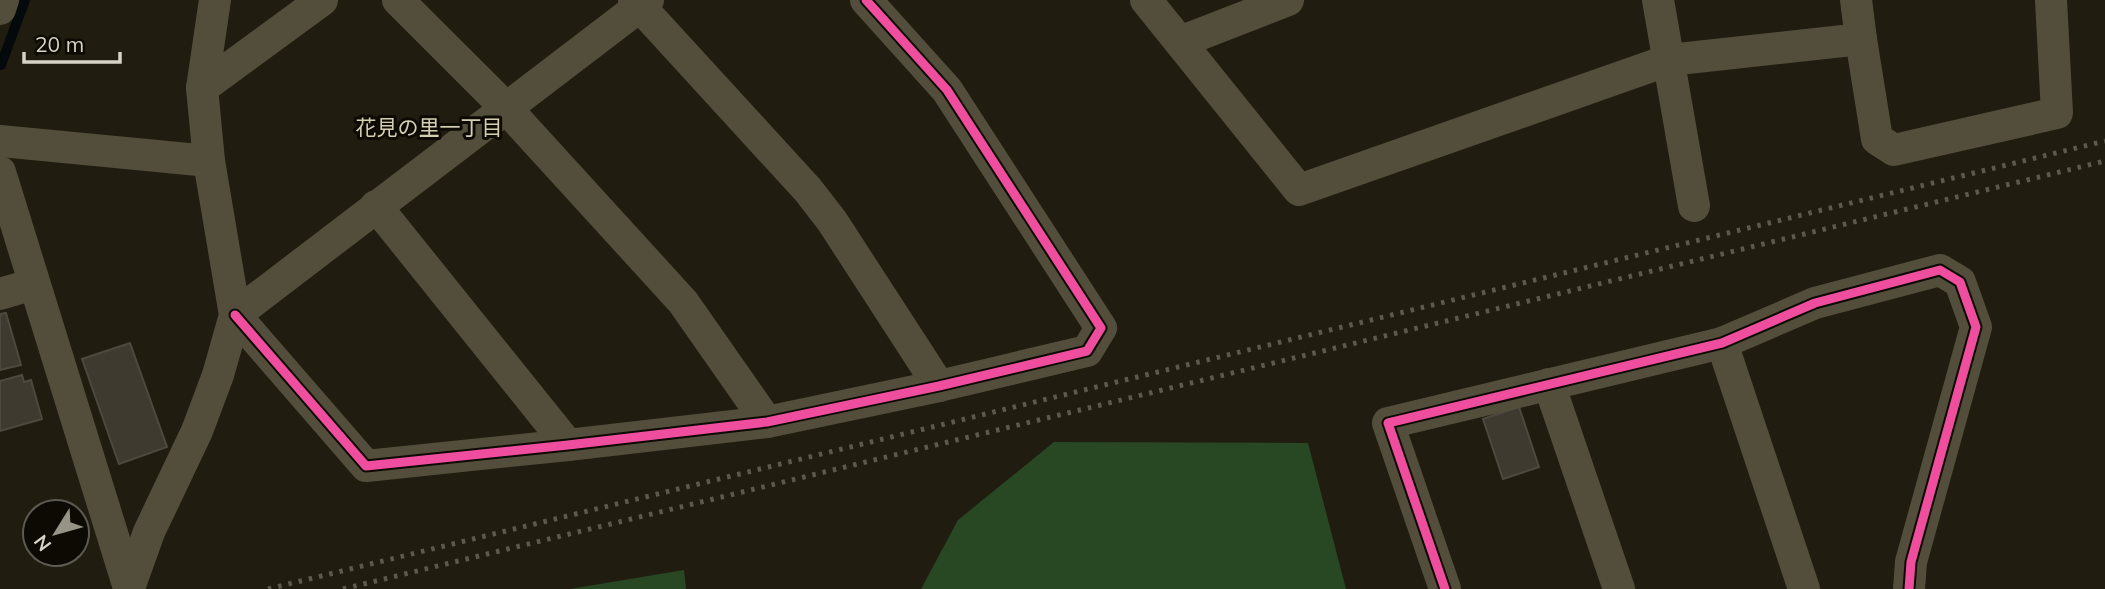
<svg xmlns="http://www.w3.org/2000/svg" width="2105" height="589" font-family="Mulish,'Noto Sans JP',sans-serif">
<rect width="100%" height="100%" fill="#201d10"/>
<g fill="#284723">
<polygon points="1054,442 1308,443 1346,589 921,589 958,520"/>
<polygon points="684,570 686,589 570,589"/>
</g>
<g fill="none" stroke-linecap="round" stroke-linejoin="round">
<polyline stroke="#040a0c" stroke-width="10" points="1,65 25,0"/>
</g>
<g fill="#3f3a30" stroke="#4d493f" stroke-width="2">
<polygon points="6,313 21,365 0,370 0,314"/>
<polygon points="130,343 167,447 119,464 82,359"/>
<polygon points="22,375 24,382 31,380 42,419 0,431 0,381"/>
<polygon points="1519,407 1539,467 1503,479 1483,419"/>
</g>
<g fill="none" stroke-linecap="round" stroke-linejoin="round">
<g stroke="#534e3c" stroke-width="32">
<polyline points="398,0 506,108 683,302 767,422"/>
<polyline points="634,0 808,190 832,221 939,386"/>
<polyline points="1146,0 1299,190 1669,60 1861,39 1856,0"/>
<polyline points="1658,0 1694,206"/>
<polyline points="0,9 3,0"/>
<polyline points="1861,39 1877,139 1894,150 2057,113 2051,0"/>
<polyline points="1180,42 1288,0"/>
<polyline points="202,88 322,0"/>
<polyline points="0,141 209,161"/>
<polyline points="0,172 129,588"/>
<polyline points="376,206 568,445"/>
<polyline points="0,294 34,284"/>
<polyline points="235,315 366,466 568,445 767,422 939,386 1087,351 1101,328 947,90 866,0"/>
<polyline points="235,315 648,0"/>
<polyline points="1722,343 1804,589"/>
<polyline points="1549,384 1619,589"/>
<polyline points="129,588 149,532 197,431 218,375 235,315 209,161 202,88 215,0"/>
<polyline points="1445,589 1388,423 1722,343 1815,303 1940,270 1960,282 1976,327 1911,562 1909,589"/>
</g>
<g stroke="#5d594c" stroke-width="5" stroke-dasharray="3.5 7" stroke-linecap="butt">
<polyline points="268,589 2105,141"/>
<polyline points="343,589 2105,161"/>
</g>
<defs>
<g id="cycleway">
<polyline points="235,315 366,466 568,445 767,422 939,386 1087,351 1101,328 947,90 866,0"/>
<polyline points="1445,589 1388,423 1722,343 1815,303 1940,270 1960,282 1976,327 1911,562 1909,589"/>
</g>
</defs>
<use href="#cycleway" stroke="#0c0a03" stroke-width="13"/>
<use href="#cycleway" stroke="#ef4d9e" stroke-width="9"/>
</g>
<g text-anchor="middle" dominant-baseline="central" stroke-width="6" stroke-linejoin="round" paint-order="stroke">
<g font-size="21" fill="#d4ceb2" stroke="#0c0a03">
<text x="429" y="127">花見の里一丁目</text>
</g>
</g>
<g transform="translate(56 533) rotate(233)"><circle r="33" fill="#0c0a03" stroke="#5d5b51" stroke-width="2"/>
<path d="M0-5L12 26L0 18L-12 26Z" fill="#979487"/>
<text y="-10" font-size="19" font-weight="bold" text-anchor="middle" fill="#d7d4c7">N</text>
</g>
<path d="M24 52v10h96v-10" fill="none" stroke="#d7d4c7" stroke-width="3.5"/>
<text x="35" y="52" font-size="21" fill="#d7d4c7" stroke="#0c0a03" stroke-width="5" paint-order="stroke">20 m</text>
</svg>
